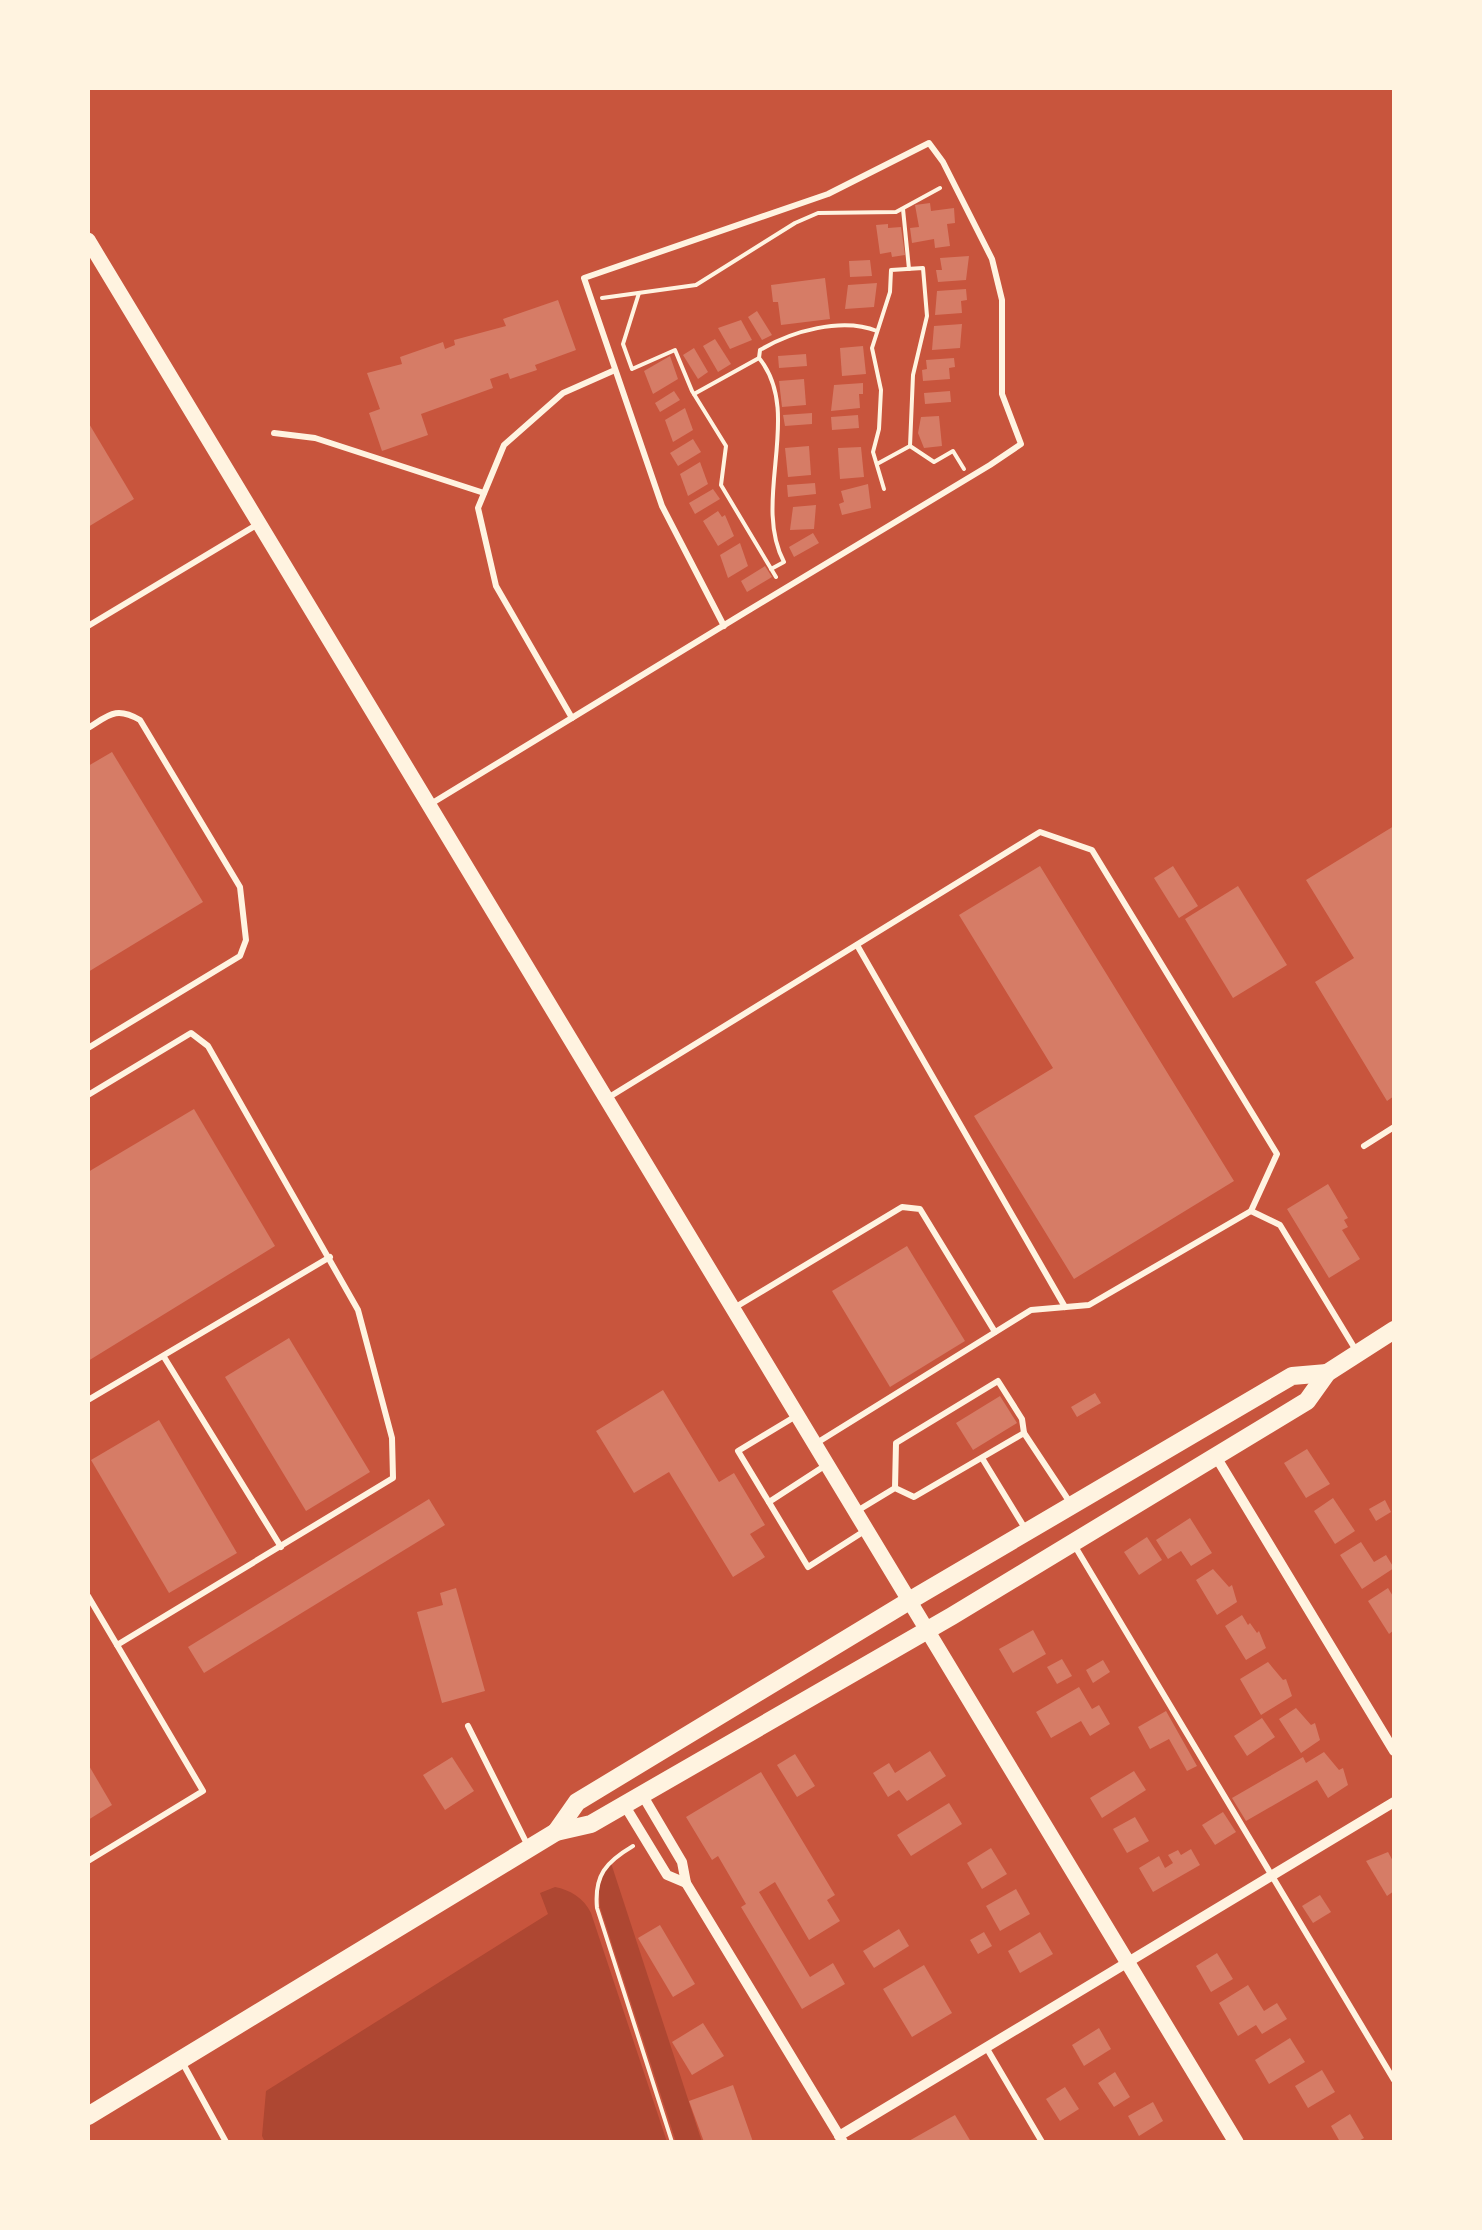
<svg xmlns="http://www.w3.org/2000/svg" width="1482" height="2230" font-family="'Nunito Sans',sans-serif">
<rect width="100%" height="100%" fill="#c8553d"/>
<g fill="#ae4732">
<polygon points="611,1863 702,2142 676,2142 600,1907 599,1889 603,1874"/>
<path d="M555 1887C570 1890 584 1898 591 1913L667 2142H265L262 2136 266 2091 548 1914 540 1893Z"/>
</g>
<g fill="#d67c66">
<polygon points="930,203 931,211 954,208 955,223 947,224 950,246 935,248 934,239 912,243 910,228 919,227 915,205"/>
<polygon points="888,224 888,228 901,227 905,255 892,257 891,252 880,254 876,225"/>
<polygon points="969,256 966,280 938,282 936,270 942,270 940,258"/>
<polygon points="870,260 872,276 850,277 849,261"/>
<polygon points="825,278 830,319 781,325 778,302 773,302 771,285"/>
<polygon points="877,283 874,307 845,309 848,285"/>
<polygon points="966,289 967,300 961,301 962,313 935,315 937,291"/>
<polygon points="558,300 576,350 535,365 537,370 510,379 508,373 490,379 493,388 421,414 428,435 382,451 369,413 380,409 367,373 402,364 400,357 443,342 445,349 455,345 454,340 506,326 503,319"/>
<polygon points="757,311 772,335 762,340 748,317"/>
<polygon points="741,320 752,340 730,349 718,328"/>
<polygon points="962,324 960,348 932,350 934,326"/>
<polygon points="715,339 731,364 718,372 703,346"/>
<polygon points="863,346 866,374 842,376 840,348"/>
<polygon points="694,348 708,372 698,379 683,355"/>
<polygon points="806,354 807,366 779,368 778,356"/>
<polygon points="670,356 678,379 653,394 644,371"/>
<polygon points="954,358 955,367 949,368 950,379 923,381 922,370 927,369 926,360"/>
<polygon points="804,379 806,405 782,407 779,381"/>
<polygon points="863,383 863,394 859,394 860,408 831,411 834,385"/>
<polygon points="674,391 680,400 660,412 655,403"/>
<polygon points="950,391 951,402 925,404 924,393"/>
<polygon points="685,408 693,430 673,442 665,420"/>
<polygon points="812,413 812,424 785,426 783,415"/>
<polygon points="858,415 859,428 832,430 831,417"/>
<polygon points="939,416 942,446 924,448 918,433 921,417"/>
<polygon points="88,422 134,499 88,527"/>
<polygon points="693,439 701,452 678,466 670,453"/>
<polygon points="809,446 811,475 788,477 785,448"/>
<polygon points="861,447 864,477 840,479 838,448"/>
<polygon points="700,462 708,484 688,496 680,474"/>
<polygon points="815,483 816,494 788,497 787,485"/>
<polygon points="868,484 871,508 842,515 839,504 844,502 841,491"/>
<polygon points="713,489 720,499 695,514 689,503"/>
<polygon points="816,505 814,529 790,530 793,507"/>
<polygon points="718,511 722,517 725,515 734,536 718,546 703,521"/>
<polygon points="813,533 819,543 794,557 789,547"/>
<polygon points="740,543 748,566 728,578 720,555"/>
<polygon points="765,566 772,577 747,592 741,581"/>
<polygon points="112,752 203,902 88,972 88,766"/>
<polygon points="1394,826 1394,1096 1387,1101 1315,982 1354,958 1306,880"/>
<polygon points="1040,866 1234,1181 1074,1279 974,1116 1053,1068 959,915"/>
<polygon points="1173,866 1198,906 1179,918 1154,878"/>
<polygon points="1238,886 1287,965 1233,998 1185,919"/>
<polygon points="194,1109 275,1246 88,1361 88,1172"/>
<polygon points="1328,1184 1348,1218 1344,1220 1348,1227 1342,1230 1360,1259 1329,1278 1287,1209"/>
<polygon points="907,1246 965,1341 890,1387 832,1291"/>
<polygon points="289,1338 370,1472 306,1511 225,1377"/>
<polygon points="663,1390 719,1482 734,1473 765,1525 750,1534 765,1557 733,1577 669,1472 634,1493 596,1431"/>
<polygon points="1095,1393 1101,1403 1077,1417 1071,1407"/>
<polygon points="1000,1396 1017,1423 973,1450 956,1423"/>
<polygon points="159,1420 237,1553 169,1593 91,1460"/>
<polygon points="1307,1449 1330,1484 1306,1498 1284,1463"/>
<polygon points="1333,1498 1355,1531 1335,1544 1314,1511"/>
<polygon points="429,1499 445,1525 204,1673 188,1647"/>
<polygon points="1385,1500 1391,1512 1376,1521 1369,1509"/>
<polygon points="1190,1518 1212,1553 1191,1566 1181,1551 1168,1559 1156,1540"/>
<polygon points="1147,1537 1162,1560 1139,1575 1124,1552"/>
<polygon points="1361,1542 1374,1562 1386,1555 1394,1568 1362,1589 1340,1555"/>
<polygon points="1213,1569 1229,1587 1232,1585 1237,1602 1217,1615 1196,1580"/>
<polygon points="456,1588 485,1691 442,1703 417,1612 443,1605 440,1593"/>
<polygon points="1388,1588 1394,1598 1394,1630 1389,1634 1368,1601"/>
<polygon points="1242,1615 1248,1625 1250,1623 1257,1633 1259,1631 1266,1648 1246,1660 1225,1626"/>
<polygon points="1033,1630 1046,1654 1013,1673 999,1649"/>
<polygon points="1062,1659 1072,1676 1057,1684 1047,1667"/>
<polygon points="1103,1660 1110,1672 1093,1683 1086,1670"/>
<polygon points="1268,1662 1283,1680 1286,1679 1292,1696 1261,1715 1240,1679"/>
<polygon points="1079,1687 1092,1709 1099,1705 1110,1724 1090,1736 1081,1721 1051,1738 1036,1712"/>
<polygon points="1296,1708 1311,1725 1315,1723 1320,1740 1301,1753 1279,1719"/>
<polygon points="1166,1711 1197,1766 1187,1771 1169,1739 1150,1749 1138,1727"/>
<polygon points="1262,1718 1275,1737 1247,1756 1234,1736"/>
<polygon points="930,1751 946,1776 907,1801 899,1790 888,1797 873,1773 889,1763 895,1773"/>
<polygon points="1324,1752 1339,1770 1343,1768 1348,1785 1328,1798 1317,1780 1246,1821 1232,1798 1303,1757 1306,1763"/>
<polygon points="795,1754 815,1786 797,1797 777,1765"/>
<polygon points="452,1757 474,1791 445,1810 423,1775"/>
<polygon points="88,1764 112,1805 88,1820"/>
<polygon points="1134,1771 1146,1790 1102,1818 1090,1798"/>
<polygon points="761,1772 835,1895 827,1900 840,1921 809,1940 775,1882 759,1892 810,1977 833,1963 845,1984 802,2009 741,1907 746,1904 718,1856 712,1860 686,1817"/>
<polygon points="949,1803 962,1824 911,1856 897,1835"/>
<polygon points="1223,1812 1236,1832 1215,1845 1202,1825"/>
<polygon points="1135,1817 1149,1841 1127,1853 1113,1829"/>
<polygon points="991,1848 1007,1874 982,1889 967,1863"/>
<polygon points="1191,1849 1200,1865 1153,1892 1139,1868 1159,1856 1165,1868 1173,1863 1168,1855 1178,1850 1181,1855"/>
<polygon points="1388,1852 1394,1863 1394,1891 1387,1896 1366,1861"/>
<polygon points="1016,1889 1030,1914 1000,1931 986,1906"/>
<polygon points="1320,1895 1331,1912 1313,1923 1302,1906"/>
<polygon points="660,1925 695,1984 673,1997 638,1938"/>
<polygon points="899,1929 909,1946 874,1968 863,1951"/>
<polygon points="984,1932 992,1946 978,1954 970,1940"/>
<polygon points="1040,1932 1053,1954 1020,1973 1008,1951"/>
<polygon points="1217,1953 1233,1979 1211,1992 1196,1966"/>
<polygon points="924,1965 952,2013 912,2037 883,1989"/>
<polygon points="1248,1985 1264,2011 1277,2003 1287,2019 1262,2034 1256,2025 1238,2036 1219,2003"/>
<polygon points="703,2023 724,2056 692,2075 672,2042"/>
<polygon points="1099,2028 1111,2049 1084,2066 1072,2045"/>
<polygon points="1290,2038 1305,2062 1269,2084 1255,2060"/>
<polygon points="1322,2070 1335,2092 1308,2108 1295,2086"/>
<polygon points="1115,2072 1130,2097 1114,2107 1098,2083"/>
<polygon points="733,2085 753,2142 704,2142 689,2101"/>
<polygon points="1065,2087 1079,2109 1060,2121 1046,2099"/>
<polygon points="1153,2102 1163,2121 1139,2136 1128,2116"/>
<polygon points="1350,2114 1364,2138 1357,2142 1340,2142 1331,2126"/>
<polygon points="955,2115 971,2142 907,2142"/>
</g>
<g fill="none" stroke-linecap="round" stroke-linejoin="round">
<g stroke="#fff3e0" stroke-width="4">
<polyline points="903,209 909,269"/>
<polyline points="639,293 623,344 632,369 675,350 692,391 726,446 721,485 776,577"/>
<polyline points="602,298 696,285 795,223 818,213 896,212 940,188"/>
<path d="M759 358C804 413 751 500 784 562L771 569"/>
<path d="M694 394 759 358 760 350C792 331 842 317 877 331"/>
<polyline points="877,464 910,446"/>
<polyline points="884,489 873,452 879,429 881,390 872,348 890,292 891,270 923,268 927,316 913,375 910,446 934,462 953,451 964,469"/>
<path d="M633 1846C606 1862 594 1875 597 1908L672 2142"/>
</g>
<g stroke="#fff3e0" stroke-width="6">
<polyline points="274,433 315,438 484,493"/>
<polyline points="88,626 258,524"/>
<polyline points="572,718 496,586 478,508 504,445 563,393 615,370"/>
<path d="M88 728C109 715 116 706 140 720L240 887 246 940 240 956 88 1048"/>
<path d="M429 805C616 691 802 577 990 465L1021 444 1002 394V300L992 259 943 162 929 143 828 194 584 278 662 506 724 626"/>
<polyline points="857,945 1065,1307"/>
<polyline points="88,1095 191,1033 208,1046 358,1310 392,1438 393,1478 117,1645 203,1791 88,1861"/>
<polyline points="606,1099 1040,832 1092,850 1277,1154 1251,1211 1089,1305 1031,1310 815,1444"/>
<polyline points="1364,1146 1394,1127"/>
<polyline points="1251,1211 1280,1225 1357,1352"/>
<polyline points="734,1308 902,1207 920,1209 995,1332"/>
<polyline points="164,1357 281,1547"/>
<polyline points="88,1400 330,1257"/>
<polyline points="796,1416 738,1451 808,1567 866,1530"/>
<polyline points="982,1458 1026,1530"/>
<polyline points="895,1488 896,1443 998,1381 1022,1419 1024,1433"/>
<polyline points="769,1502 826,1465"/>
<polyline points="857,1511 895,1488 914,1497 1024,1433 1071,1504"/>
<polyline points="1073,1543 1394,2080"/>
<polyline points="88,1596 117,1645"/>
<polyline points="468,1726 528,1846"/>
<polyline points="986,2047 1042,2142"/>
<polyline points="181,2060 226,2142"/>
</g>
<g stroke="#fff3e0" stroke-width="10">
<polyline points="1215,1455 1394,1751"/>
<polyline points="643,1796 682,1862 686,1883 843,2142"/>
<polyline points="625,1806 667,1875 686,1883"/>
<polyline points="839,2136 1394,1802"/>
</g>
<polyline stroke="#fff3e0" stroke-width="15" points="88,240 1236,2142"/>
<g stroke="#fff3e0" stroke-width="18">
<polyline points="556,1832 577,1802 909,1601 1292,1376 1327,1373"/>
<polyline points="88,2116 556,1832 591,1824 952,1616 1307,1401 1327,1373 1394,1330"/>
</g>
</g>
<rect width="1482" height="2230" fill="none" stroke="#fff3e0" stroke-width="180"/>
</svg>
